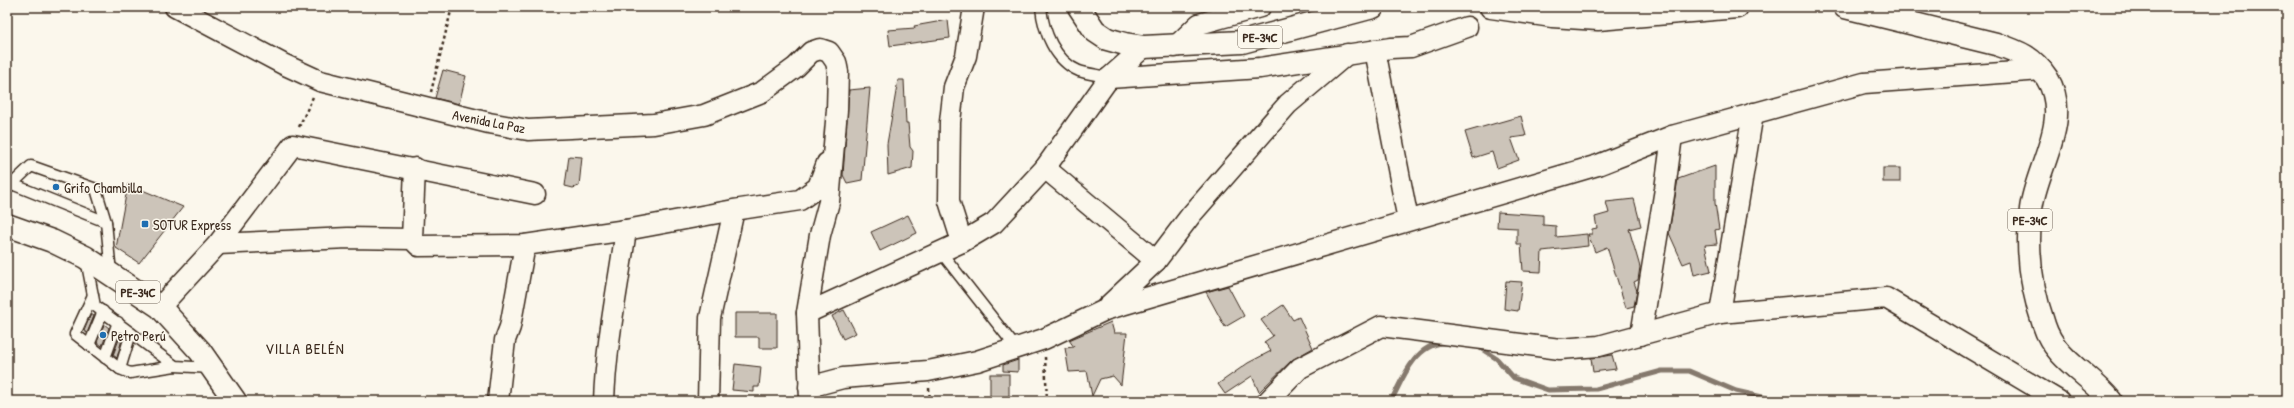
<svg xmlns="http://www.w3.org/2000/svg" width="2294" height="408" font-family="'Patrick Hand',sans-serif">
<rect width="100%" height="100%" fill="#fbf7ec"/>
<filter id="ink" filterUnits="userSpaceOnUse"><feTurbulence type="fractalNoise" baseFrequency=".025" numOctaves="2"/><feDisplacementMap in="SourceGraphic" scale="8" xChannelSelector="R" yChannelSelector="G"/><feConvolveMatrix kernelMatrix="1 2 1 2 8 2 1 2 1" color-interpolation-filters="sRGB"/></filter>
<g filter="url(#ink)">
<g fill="none" stroke-linecap="round" stroke-linejoin="round">
<g stroke="#85796d" stroke-width="5">
<polyline points="1477,346 1497,359 1514,378 1548,390 1596,389 1662,371 1689,371 1736,391 1780,401"/>
<path d="M1391 401C1402 380 1415 344 1444 343"/>
</g>
</g>
<g fill="#ccc4b9" stroke="#3b2a1e">
<polygon points="948,20 950,38 890,46 888,30 915,28 914,26"/>
<polygon points="443,70 466,76 459,104 435,98"/>
<polygon points="898,80 904,80 906,123 908,123 910,147 913,151 912,168 888,175 887,144"/>
<polygon points="870,88 862,180 847,183 843,175 849,90"/>
<polygon points="1521,116 1526,136 1511,138 1519,160 1497,168 1492,152 1473,158 1465,132"/>
<polygon points="569,156 582,157 579,186 573,188 565,186"/>
<polygon points="1715,166 1715,203 1719,229 1715,230 1717,244 1705,245 1711,271 1694,275 1691,261 1683,264 1669,233 1678,179"/>
<rect x="1883" y="168" width="17" height="14"/>
<polygon points="128,184 183,207 139,263 116,248"/>
<polygon points="1634,199 1641,226 1629,229 1640,267 1638,280 1634,282 1637,291 1634,306 1626,308 1607,247 1595,252 1588,234 1592,234 1592,229 1597,228 1595,217 1609,213 1606,202"/>
<polygon points="1498,212 1543,215 1543,225 1556,226 1556,237 1587,234 1588,246 1542,251 1541,272 1523,271 1521,244 1517,244 1517,228 1497,227"/>
<polygon points="908,215 917,233 880,251 871,232"/>
<polygon points="1506,281 1522,282 1518,311 1504,309"/>
<polygon points="1228,286 1244,316 1225,327 1206,292"/>
<polygon points="1283,305 1293,320 1299,317 1313,348 1292,360 1259,392 1252,376 1225,394 1218,384 1248,363 1271,351 1264,342 1273,336 1261,320"/>
<polygon points="844,310 856,333 843,339 832,316"/>
<polygon points="735,313 777,313 777,348 759,348 759,337 735,337"/>
<polygon points="91,314 94,316 87,333 84,331"/>
<polygon points="1111,322 1114,333 1127,333 1121,385 1113,376 1100,379 1092,396 1087,371 1069,372 1065,348 1074,347 1069,340"/>
<polygon points="104,324 109,328 102,346 97,342"/>
<polygon points="120,337 122,339 117,358 113,355"/>
<polygon points="1612,355 1616,369 1593,372 1591,358"/>
<polygon points="1018,360 1018,372 1003,371 1003,365"/>
<polygon points="735,364 761,367 759,387 754,387 754,392 732,390"/>
<rect x="990" y="374" width="19" height="27"/>
</g>
<g fill="none" stroke-linecap="round" stroke-linejoin="round">
<defs>
<g id="lane">
<path d="M1041 7C1043 31 1055 61 1079 71 1088 74 1100 75 1109 78"/>
<polyline points="12,184 31,166 96,189 106,222"/>
<polyline points="7,189 12,184 106,222 111,273"/>
<polyline points="940,251 1017,349"/>
<polyline points="86,259 95,306 175,366 212,368"/>
<polyline points="93,295 75,334 120,369 130,373 175,366"/>
<polyline points="89,345 103,311"/>
<polyline points="105,358 118,322"/>
<polyline points="120,369 131,333"/>
</g>
<g id="street">
<polyline points="175,7 283,64 320,81 489,123 528,130 654,124 704,115 762,92 796,67 811,52 820,49 829,52 836,62 838,72 837,110 829,202 820,235 807,313 810,401"/>
<polyline points="1175,47 1199,24 1260,7"/>
<polyline points="1375,50 1408,220"/>
<polyline points="1109,78 1260,68 1391,48 1411,47 1467,27"/>
<polyline points="1045,168 1156,261"/>
<polyline points="412,239 415,168"/>
<polyline points="962,242 949,201 950,122 954,87 966,56 974,7"/>
<polyline points="218,244 348,238 412,239 419,246 525,245 626,230 734,210 800,200 818,187 827,163"/>
<polyline points="160,307 218,244 293,145 535,194"/>
<polyline points="1107,307 1156,261 1191,215 1288,104 1347,54"/>
<polyline points="807,313 962,242 994,223 1045,168 1109,78 1144,47"/>
<polyline points="1720,313 1753,113"/>
<polyline points="1641,335 1665,189 1672,136"/>
<polyline points="809,387 843,378 928,371 977,361 1044,339 1105,310 1598,165 1672,136 1864,83 2042,70"/>
<polyline points="498,401 505,340 510,327 525,245"/>
<path d="M604 401C606 343 618 287 626 230"/>
<polyline points="708,401 710,318 734,210"/>
<polyline points="1268,401 1300,368 1381,326 1560,349 1599,346 1720,313 1886,298 2059,401"/>
</g>
<g id="primary">
<polyline points="1079,7 1095,31 1107,39 1125,44 1144,47 1242,42 1373,7"/>
<polyline points="1491,7 1552,16 1598,19 1737,7"/>
<path d="M1845 7 1996 44C2020 52 2033 57 2047 78 2073 120 2036 167 2031 209 2026 248 2031 288 2044 325 2055 360 2090 374 2111 401"/>
<polyline points="7,225 52,241 85,257 160,307 200,351 235,401"/>
</g>
</defs>
<use href="#lane" stroke="#3b2a1e" stroke-width="13"/>
<use href="#street" stroke="#3b2a1e" stroke-width="23"/>
<use href="#primary" stroke="#3b2a1e" stroke-width="25"/>
<g stroke="#3b2a1e" stroke-width="2.5" stroke-dasharray="3 3" stroke-linecap="butt">
<polyline points="431,92 452,7"/>
<polyline points="299,127 313,97"/>
<polyline points="1045,357 1047,401"/>
<polyline points="929,388 930,401"/>
</g>
<use href="#lane" stroke="#fbf7ec" stroke-width="10"/>
<use href="#street" stroke="#fbf7ec" stroke-width="20"/>
<use href="#primary" stroke="#fbf7ec" stroke-width="22"/>
</g>
</g>
<g fill="#1f6fb2" stroke="#fbf7ec" stroke-width="1.5">
<circle cx="56" cy="187" r="4"/>
<rect x="141" y="220" width="8" height="8" rx="2"/>
<circle cx="103" cy="335" r="4"/>
</g>
<g text-anchor="middle" dominant-baseline="central" stroke-width="3" stroke-linejoin="round" paint-order="stroke">
<g fill="#fbf7ec" stroke="#75685c" stroke-width="1">
<rect x="1238" y="26" width="44" height="22" rx="3"/>
<rect x="2008" y="209" width="44" height="22" rx="3"/>
<rect x="116" y="281" width="44" height="22" rx="3"/>
</g>
<g font-size="13" font-weight="bold" fill="#3b2a1e">
<text x="1260" y="37">PE-34C</text>
<text x="2030" y="220">PE-34C</text>
<text x="138" y="292">PE-34C</text>
</g>
<g font-size="14" fill="#3b2a1e" stroke="#fbf7ec">
<text transform="translate(489 121) rotate(11)">Avenida La Paz</text>
</g>
<g font-size="14" fill="#3b2a1e" stroke="#fbf7ec" text-anchor="start">
<text x="64" y="187">Grifo Chambilla</text>
<text x="153" y="224">SOTUR Express</text>
<text x="111" y="335">Petro Perú</text>
</g>
<g font-size="15" letter-spacing="1" fill="#3b2a1e" stroke="#fbf7ec">
<text x="305" y="348">VILLA BELÉN</text>
</g>
</g>
<rect width="2294" height="408" fill="none" stroke="#fbf7ec" stroke-width="24"/>
<rect x="12" y="12" width="2270" height="384" fill="none" stroke="#3b2a1e" stroke-width="1.5" filter="url(#ink)"/>
</svg>
